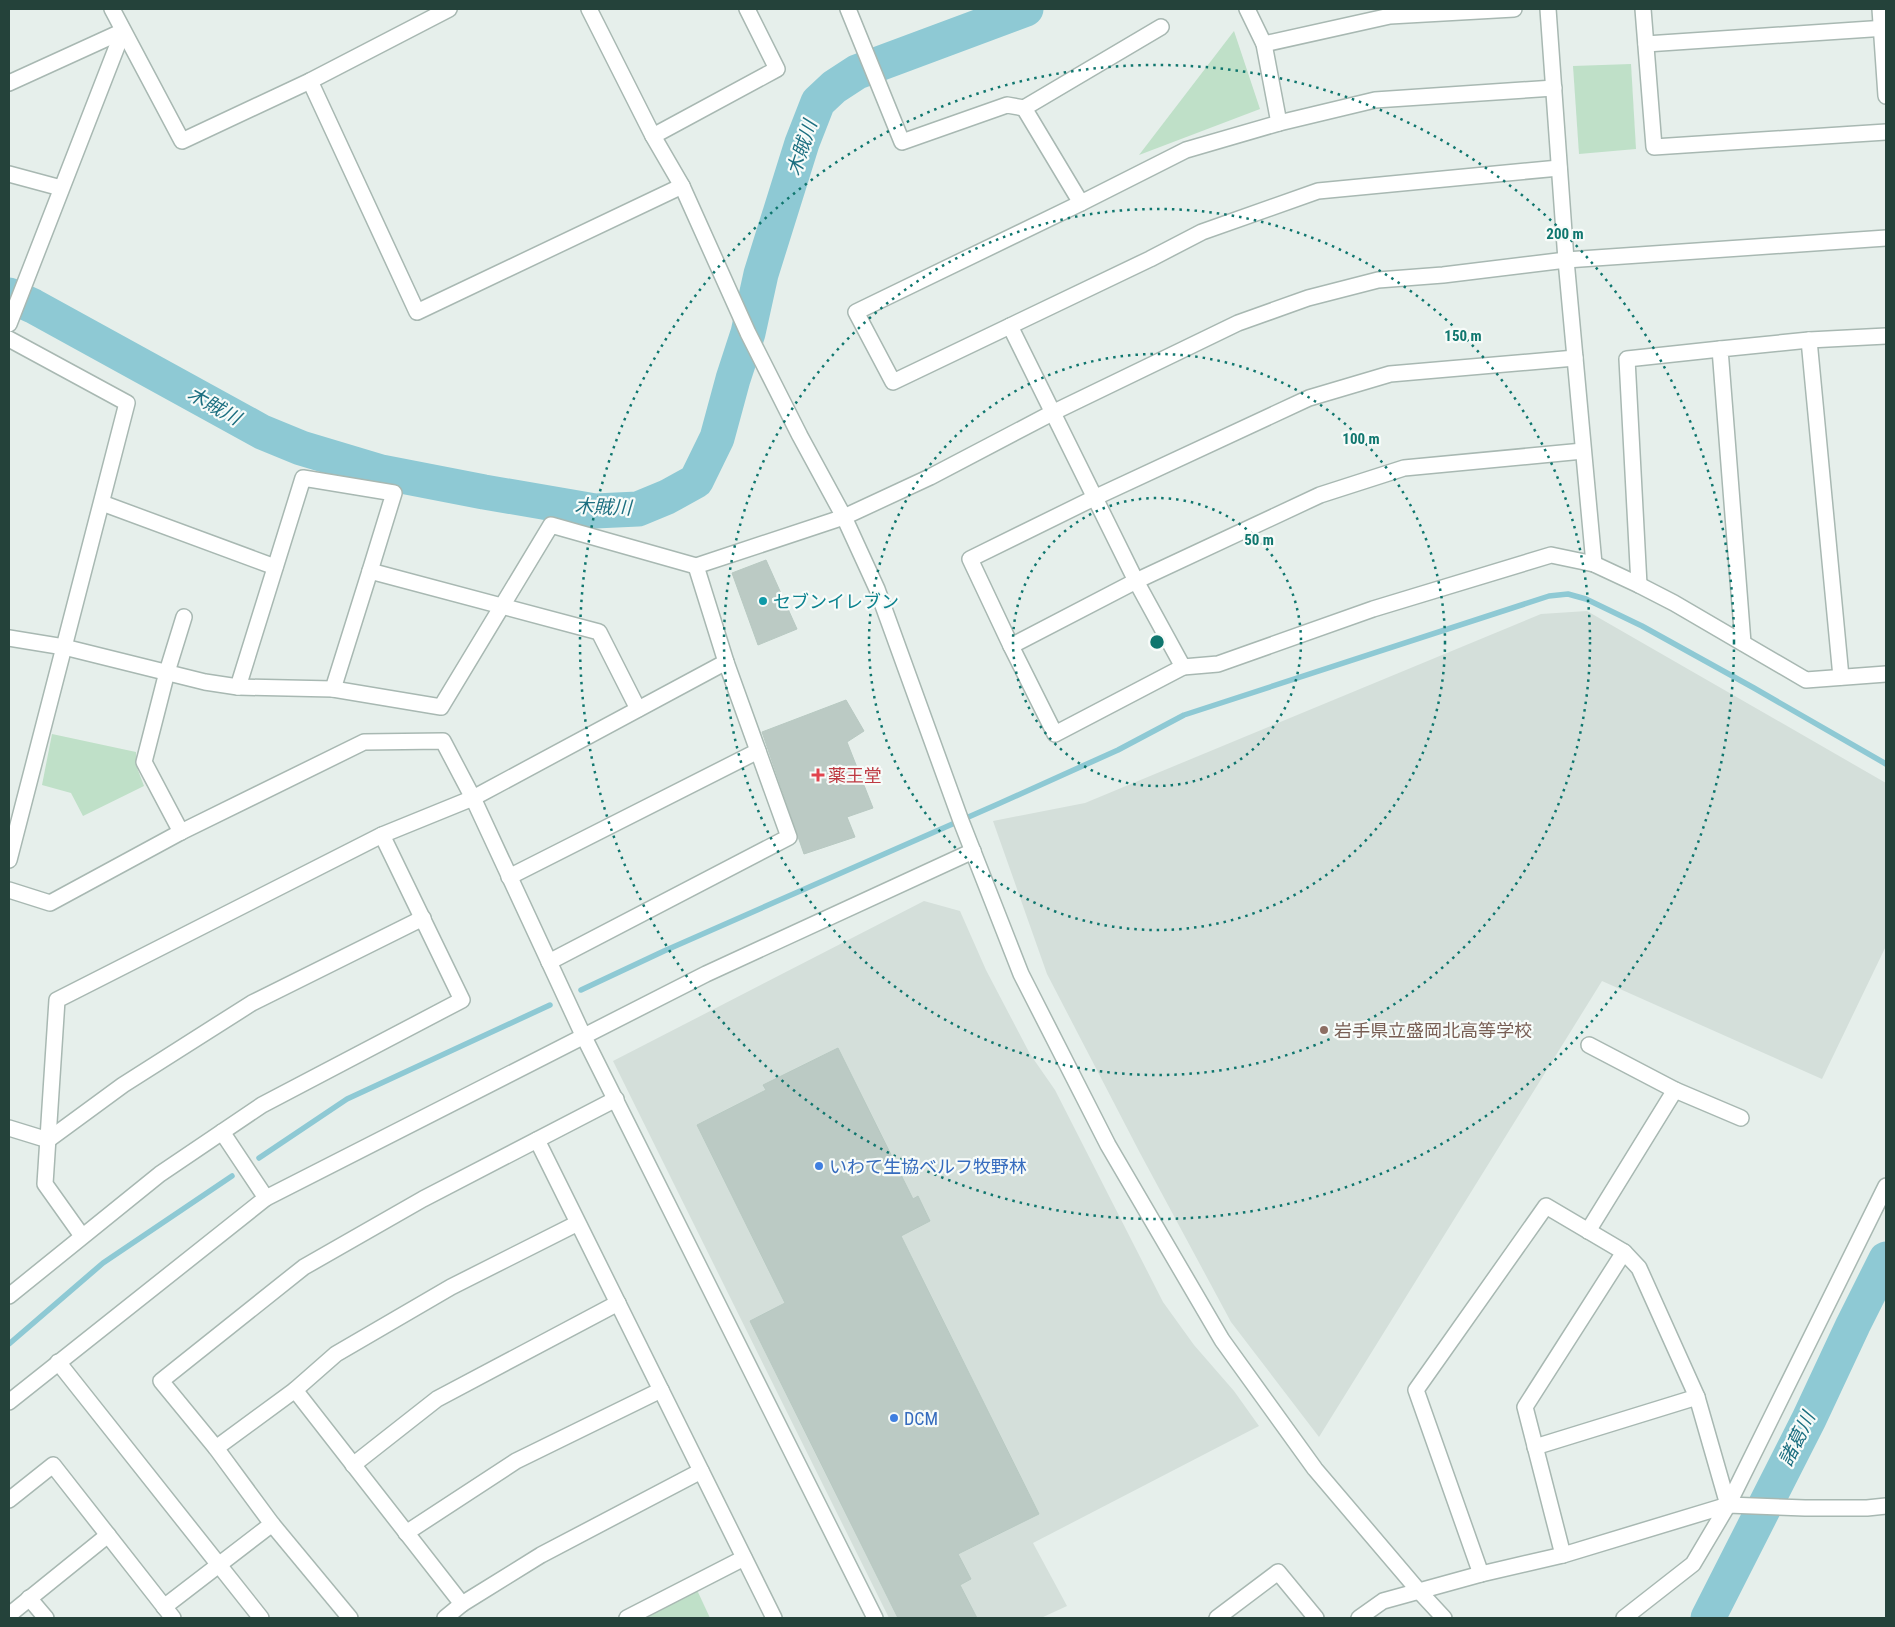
<svg xmlns="http://www.w3.org/2000/svg" width="1895" height="1627" font-family="'Roboto Condensed','Noto Sans JP',sans-serif">
<rect width="100%" height="100%" fill="#e6efeb"/>
<g fill="#d4dfda">
<polygon points="1587,611 1886,783 1886,946 1822,1079 1602,981 1319,1437 1231,1322 1140,1153 1047,974 993,821 1085,803 1541,614"/>
<polygon points="924,901 960,911 986,970 1030,1054 1055,1090 1163,1302 1194,1345 1234,1391 1259,1426 1033,1543 1067,1606 1041,1618 889,1618 613,1061"/>
</g>
<g fill="#bfe0c8">
<polygon points="1234,31 1260,109 1139,155"/>
<polygon points="1631,64 1636,149 1579,154 1573,66"/>
<polygon points="52,734 136,752 136,765 144,786 83,816 71,793 42,785"/>
<polygon points="697,1590 710,1618 643,1618"/>
</g>
<g fill="none" stroke-linecap="round" stroke-linejoin="round">
<g stroke="#8ec9d4" stroke-width="5.5">
<polyline points="581,990 664,951 998,804 1118,750 1184,715 1549,596 1568,594 1586,599 1642,626 1754,688 1886,764"/>
<polyline points="259,1158 347,1099 550,1005"/>
<polyline points="9,1344 103,1263 232,1176"/>
</g>
<g stroke="#8ec9d4" stroke-width="35">
<polyline points="9,295 33,306 262,432 301,448 381,472 484,492 595,511 638,509 667,497 696,481 717,438 733,379 748,333 761,274 802,143 818,102 834,87 857,72 1026,9"/>
<polyline points="1708,1618 1809,1419 1853,1325 1886,1259"/>
</g>
</g>
<g fill="#bbcac4" stroke="#b8c9c2">
<polygon points="766,560 797,629 758,645 732,573"/>
<polygon points="846,700 864,731 847,742 873,808 847,817 855,837 804,854 762,732"/>
<polygon points="838,1048 913,1199 918,1196 930,1221 901,1236 1039,1514 958,1554 971,1579 960,1585 977,1618 898,1618 750,1321 785,1303 697,1125 766,1090 763,1085"/>
</g>
<g fill="none" stroke-linecap="round" stroke-linejoin="round">
<defs>
<g id="minor">
<polyline points="112,9 182,141 310,81 449,9"/>
<polyline points="848,9 902,142 1007,105 1024,108"/>
<polyline points="1247,9 1264,44 1279,123 1186,150 1081,203 856,312 893,382 1010,326 1136,581 1183,667 1218,664 1373,609 1551,555 1594,564 1639,585 1674,603 1806,680 1886,674"/>
<polyline points="1548,9 1566,260 1594,564"/>
<polyline points="1643,9 1654,147 1886,132"/>
<polyline points="1880,9 1886,96"/>
<polyline points="1264,44 1390,16 1514,9"/>
<polyline points="1646,44 1886,28"/>
<polyline points="310,81 417,312 682,186"/>
<polyline points="9,83 123,31"/>
<polyline points="1279,123 1375,100 1554,88"/>
<polyline points="653,136 777,69 747,9"/>
<polyline points="9,174 61,188"/>
<polyline points="1081,203 1024,108 1161,27"/>
<polyline points="9,324 123,31"/>
<polyline points="1010,326 1150,259 1202,232 1318,191 1559,168"/>
<polyline points="9,339 127,403 9,860"/>
<polyline points="1809,340 1841,677"/>
<polyline points="102,503 275,567"/>
<polyline points="1639,585 1627,359 1720,349"/>
<polyline points="9,638 64,647 205,682 238,687 333,689 441,707 551,525 696,566 844,517 930,477 1052,413 1238,323 1308,298 1378,280 1443,275 1566,260 1886,238"/>
<polyline points="1743,643 1720,349 1809,340 1886,336"/>
<polyline points="1011,646 970,559 1094,498 1309,398 1390,374 1575,358"/>
<polyline points="1183,667 1055,734 1011,646 1136,581 1320,495 1404,468 1583,451"/>
<polyline points="238,687 303,478 394,493 370,571"/>
<polyline points="333,689 370,571 599,632 638,709"/>
<polyline points="181,832 144,762 167,672 184,617"/>
<polyline points="382,835 473,798 726,662"/>
<polyline points="509,877 758,751"/>
<polyline points="9,890 50,903 181,832 364,742 443,741 473,798 583,1035 875,1618"/>
<polyline points="549,962 789,837 726,662 696,566"/>
<polyline points="1675,1090 1741,1118"/>
<polyline points="9,1128 48,1140 123,1085 252,1003 423,918"/>
<polyline points="222,1132 266,1198"/>
<polyline points="537,1140 774,1618"/>
<polyline points="1588,1231 1675,1090 1589,1045"/>
<polyline points="9,1296 160,1174 262,1105 462,1000 382,835 57,1000 45,1184 82,1236"/>
<polyline points="295,1390 336,1354 451,1287 572,1226"/>
<polyline points="1535,1447 1697,1397"/>
<polyline points="216,1448 295,1390 462,1604 445,1618"/>
<polyline points="353,1465 437,1399 618,1303"/>
<polyline points="9,1500 53,1465 173,1618"/>
<polyline points="272,1524 350,1618"/>
<polyline points="406,1533 516,1461 661,1390"/>
<polyline points="1563,1555 1525,1407 1624,1252"/>
<polyline points="1481,1574 1416,1390 1546,1206 1624,1252 1639,1268 1697,1397 1728,1505"/>
<polyline points="29,1598 46,1618"/>
<polyline points="462,1604 541,1555 701,1471"/>
<polyline points="164,1607 272,1524 216,1448 161,1381 304,1267 423,1199 616,1099"/>
<polyline points="9,1615 108,1535"/>
<polyline points="627,1618 744,1558"/>
<polyline points="1217,1618 1278,1572 1316,1618"/>
<polyline points="1359,1618 1383,1601 1481,1574 1563,1555 1728,1505 1805,1508 1867,1508 1886,1506"/>
<polyline points="1624,1618 1693,1564 1728,1505 1886,1186"/>
</g>
<g id="tertiary">
<polyline points="589,9 653,136 682,186 748,333 800,436 844,517 877,589 961,821 1021,974 1108,1145 1222,1340 1315,1469 1418,1590 1444,1618"/>
<polyline points="58,1362 261,1618"/>
<polyline points="9,1402 266,1198 706,974 973,851"/>
</g>
</defs>
<use href="#minor" stroke="#a8b8b2" stroke-width="18"/>
<use href="#tertiary" stroke="#a8b8b2" stroke-width="18"/>
<use href="#minor" stroke="#fff" stroke-width="15"/>
<use href="#tertiary" stroke="#fff" stroke-width="15"/>
</g>
<g fill="none" stroke="#0f766e" stroke-width="2.5" stroke-dasharray="2.5 5">
<circle cx="1157" cy="642" r="144"/>
<circle cx="1157" cy="642" r="288"/>
<circle cx="1157" cy="642" r="433"/>
<circle cx="1157" cy="642" r="577"/>
</g>
<circle fill="#0f9aa8" stroke="#f7fbf9" stroke-width="2" cx="763" cy="601" r="5"/>
<path fill="#e0444e" stroke="#f7fbf9" stroke-width="2" d="M815.5 767.5h5v5h5v5h-5v5h-5v-5h-5v-5h5z"/>
<circle fill="#8d6e63" stroke="#f7fbf9" stroke-width="2" cx="1324" cy="1030" r="5"/>
<g fill="#3f7fe0" stroke="#f7fbf9" stroke-width="2">
<circle cx="819" cy="1166" r="5"/>
<circle cx="894" cy="1418" r="5"/>
</g>
<g text-anchor="middle" dominant-baseline="central" stroke-width="4.5" stroke-linejoin="round" paint-order="stroke">
<g font-size="18" fill="#0d838f" stroke="#f7fbf9" text-anchor="start">
<text x="773" y="601">セブンイレブン</text>
</g>
<g font-size="18" fill="#be3a42" stroke="#f7fbf9" text-anchor="start">
<text x="828" y="775">薬王堂</text>
</g>
<g font-size="18" fill="#785e54" stroke="#f7fbf9" text-anchor="start">
<text x="1334" y="1030">岩手県立盛岡北高等学校</text>
</g>
<g font-size="18" fill="#366cbe" stroke="#f7fbf9" text-anchor="start">
<text x="829" y="1166">いわて生協ベルフ牧野林</text>
<text x="904" y="1418">DCM</text>
</g>
<g font-size="19" font-style="italic" fill="#1c6f80" stroke="#f7fbf9">
<text transform="translate(802 148) rotate(-72)">木賊川</text>
<text transform="translate(214 406) rotate(29)">木賊川</text>
<text transform="translate(603 507) rotate(2)">木賊川</text>
<text transform="translate(1797 1439) rotate(-64)">諸葛川</text>
</g>
</g>
<circle cx="1157" cy="642" r="8" fill="#0f766e" stroke="#f7fbf9" stroke-width="2.5"/>
<g font-size="15" text-anchor="middle" font-weight="bold" fill="#0f766e" stroke="#f7fbf9" stroke-width="4.5" stroke-linejoin="round" paint-order="stroke">
<text x="1565" y="239">200 m</text>
<text x="1463" y="341">150 m</text>
<text x="1361" y="444">100 m</text>
<text x="1259" y="545">50 m</text>
</g>
<rect width="1895" height="1627" fill="none" stroke="#24423a" stroke-width="20"/>
</svg>
